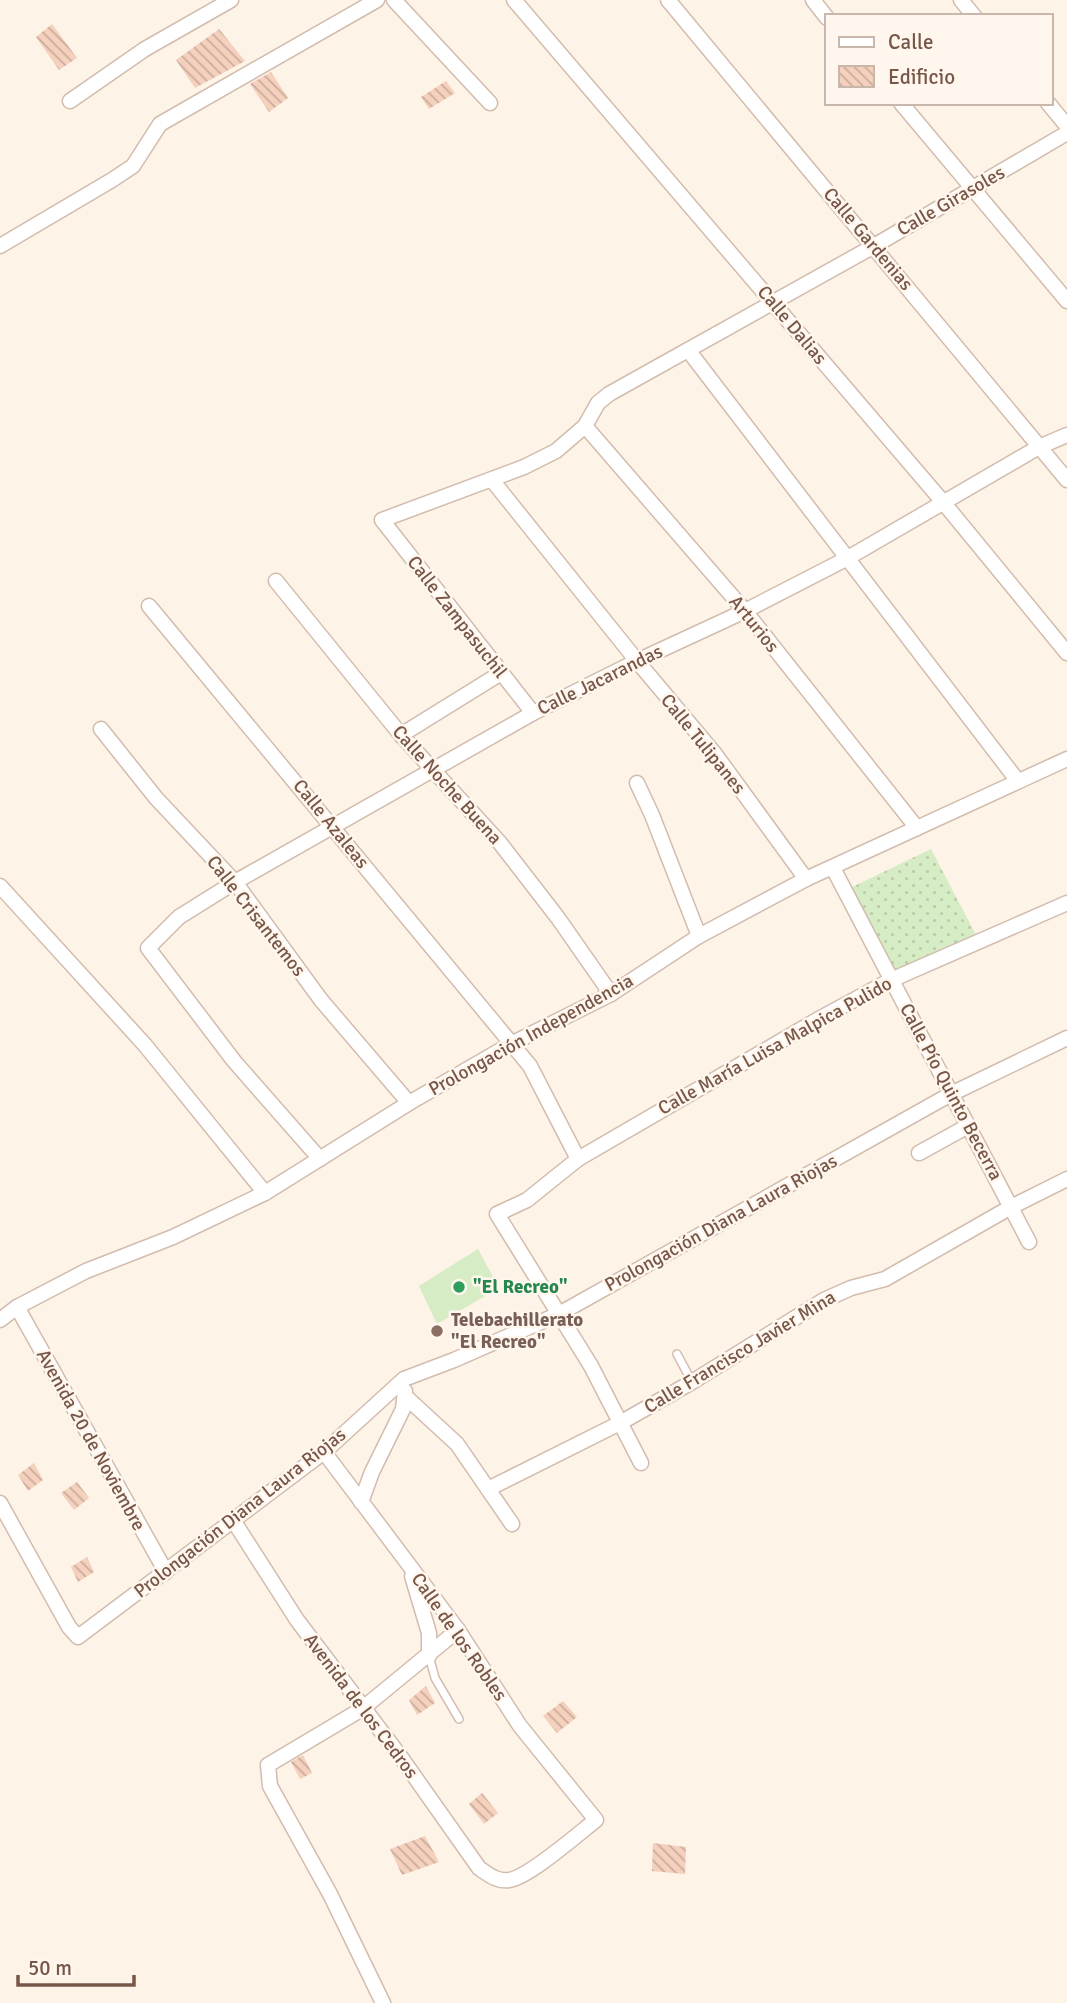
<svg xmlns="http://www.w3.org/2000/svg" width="1067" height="2003" font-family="Signika,sans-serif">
<defs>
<pattern id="grass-dots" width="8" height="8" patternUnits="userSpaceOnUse" patternTransform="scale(1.75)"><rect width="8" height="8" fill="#d6ecc4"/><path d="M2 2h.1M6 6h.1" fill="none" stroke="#bca" stroke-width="1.8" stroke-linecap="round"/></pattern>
<pattern id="building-back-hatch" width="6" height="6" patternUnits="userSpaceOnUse" patternTransform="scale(1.75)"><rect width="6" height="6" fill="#f4d0bd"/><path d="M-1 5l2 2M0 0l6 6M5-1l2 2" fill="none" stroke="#caac9c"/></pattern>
</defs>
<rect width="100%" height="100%" fill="#fdf3e6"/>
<polygon fill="url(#grass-dots)" points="931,849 976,935 893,975 850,888"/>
<polygon fill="#d6ecc4" points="478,1249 499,1288 437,1324 419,1286"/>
<g fill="url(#building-back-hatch)">
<polygon points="52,24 77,58 59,70 36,37"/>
<polygon points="219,29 245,61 195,88 176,60"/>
<polygon points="271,72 288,98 269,112 250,84"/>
<polygon points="446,81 455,93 429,109 421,97"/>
<polygon points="34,1463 43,1480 28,1491 18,1475"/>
<polygon points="77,1482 89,1498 74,1510 61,1493"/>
<polygon points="87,1557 94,1572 78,1582 71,1567"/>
<polygon points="426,1686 435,1703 417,1715 409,1700"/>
<polygon points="563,1701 577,1717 557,1733 543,1716"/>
<polygon points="303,1755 312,1773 300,1779 291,1762"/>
<polygon points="482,1793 498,1813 484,1824 469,1804"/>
<polygon points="425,1836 439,1862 402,1875 390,1849"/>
<polygon points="653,1843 686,1847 685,1874 652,1871"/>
</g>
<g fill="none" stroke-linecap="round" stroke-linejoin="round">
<defs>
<g id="lane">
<polyline points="677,1354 692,1382"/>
<polyline points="429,1656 435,1678 459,1719"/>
</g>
<g id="street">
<polyline points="394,0 490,103"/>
<polyline points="514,0 943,502 1067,653"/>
<polyline points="668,0 1067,480"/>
<polyline points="813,0 827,18"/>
<polyline points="961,0 974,16"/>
<polyline points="70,101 145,49 231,0"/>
<polyline points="901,103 1067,301"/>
<polyline points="1048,103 1067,126"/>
<polyline points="0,246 112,180 133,166 160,124 377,0"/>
<polyline points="688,350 1017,780"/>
<polyline points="585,426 745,611 917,828"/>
<polyline points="492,480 637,661 715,754 806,879"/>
<polyline points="276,581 401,735 500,843 558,918 611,994"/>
<polyline points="149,606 530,1066 578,1159"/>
<polyline points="533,713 382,520 524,467 556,451 585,426 598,403 609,394 874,246 1067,133"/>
<polyline points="101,729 156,798 235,882 321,1000 409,1103"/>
<polyline points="401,735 501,673"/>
<polyline points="637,783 652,815 699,936"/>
<polyline points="833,868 1029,1242"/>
<polyline points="0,886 145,1045 265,1193"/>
<polyline points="919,1153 968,1126"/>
<polyline points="320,1159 234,1061 148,948 179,917 235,882 533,713 637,661 745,611 846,559 1039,447 1067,435"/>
<polyline points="17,1307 166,1572"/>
<polyline points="0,1320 17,1307 86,1271 173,1237 265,1193 409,1103 511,1044 611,994 699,936 806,879 1067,759"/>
<polyline points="406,1397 457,1444 512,1524"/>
<polyline points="641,1463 591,1366 497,1214 527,1200 578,1159 817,1020 891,980 1067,903"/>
<polyline points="488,1489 620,1423 692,1382 824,1300 851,1288 885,1279 1011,1207 1067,1179"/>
<polyline points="361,1502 372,1472 403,1409 405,1391"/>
<polyline points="0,1503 69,1627 78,1637 324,1452 404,1379 454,1360 559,1314 951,1094 1067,1038"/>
<path d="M233 1520 297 1620 400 1756 479 1868C488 1874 497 1882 509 1880 528 1878 578 1834 596 1820L520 1726 458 1630 324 1452"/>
<polyline points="412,1576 429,1633 429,1656"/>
<polyline points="383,2003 330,1894 270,1786 268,1765 362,1709 458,1630"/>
</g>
</defs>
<use href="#lane" stroke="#d2bcae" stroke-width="10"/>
<use href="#street" stroke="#d2bcae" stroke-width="17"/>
<use href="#lane" stroke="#fff" stroke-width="7"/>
<use href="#street" stroke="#fff" stroke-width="14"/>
</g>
<circle fill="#2e9e5b" stroke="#fff7ee" stroke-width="2.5" cx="459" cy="1287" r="7"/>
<circle fill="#8d6e63" stroke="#fff7ee" stroke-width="2.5" cx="437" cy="1331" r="7"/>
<g text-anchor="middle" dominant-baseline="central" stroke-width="5" stroke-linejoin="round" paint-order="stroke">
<g font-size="19" fill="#785749" stroke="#fff7ee">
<text transform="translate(951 201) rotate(-30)">Calle Girasoles</text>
<text transform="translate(868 239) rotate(50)">Calle Gardenias</text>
<text transform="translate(792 325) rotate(50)">Calle Dalias</text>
<text transform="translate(457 617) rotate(52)">Calle Zampasuchil</text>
<text transform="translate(754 624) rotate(51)">Arturios</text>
<text transform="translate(600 680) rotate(-26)">Calle Jacarandas</text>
<text transform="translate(703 744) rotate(51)">Calle Tulipanes</text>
<text transform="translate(447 785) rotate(48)">Calle Noche Buena</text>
<text transform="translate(331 824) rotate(51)">Calle Azaleas</text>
<text transform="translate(256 916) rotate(52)">Calle Crisantemos</text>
<text transform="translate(531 1035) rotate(-29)">Prolongación Independencia</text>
<text transform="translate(775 1046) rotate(-29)">Calle María Luisa Malpica Pulido</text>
<text transform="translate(951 1092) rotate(62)">Calle Pío Quinto Becerra</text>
<text transform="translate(721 1223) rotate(-29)">Prolongación Diana Laura Riojas</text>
<text transform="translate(740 1352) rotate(-31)">Calle Francisco Javier Mina</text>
<text transform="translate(91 1440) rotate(61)">Avenida 20 de Noviembre</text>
<text transform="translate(240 1513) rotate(-38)">Prolongación Diana Laura Riojas</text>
<text transform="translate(459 1637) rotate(55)">Calle de los Robles</text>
<text transform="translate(361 1706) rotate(53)">Avenida de los Cedros</text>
</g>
<g font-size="19" font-weight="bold" fill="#27864d" stroke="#fff7ee" text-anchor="start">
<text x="473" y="1287">"El Recreo"</text>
</g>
<g font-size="19" font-weight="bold" fill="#785e54" stroke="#fff7ee" text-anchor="start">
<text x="451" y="1320">Telebachillerato<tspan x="451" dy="22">"El Recreo"</tspan></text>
</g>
</g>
<rect x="825" y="14" width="228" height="91" fill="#fff7ee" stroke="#c9b7ac" stroke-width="2"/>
<rect x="839" y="37" width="35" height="10" fill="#ffffff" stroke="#c9b7ac" stroke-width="2"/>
<text x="888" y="49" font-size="21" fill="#785749">Calle</text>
<rect x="839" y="66" width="35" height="21" fill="url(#building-back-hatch)" stroke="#c9b7ac" stroke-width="2"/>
<text x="888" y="84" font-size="21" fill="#785749">Edificio</text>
<path d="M18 1975v10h116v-10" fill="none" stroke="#785749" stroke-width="3.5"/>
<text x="28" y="1975" font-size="21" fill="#785749" stroke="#fff7ee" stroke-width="5" paint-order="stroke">50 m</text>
</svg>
